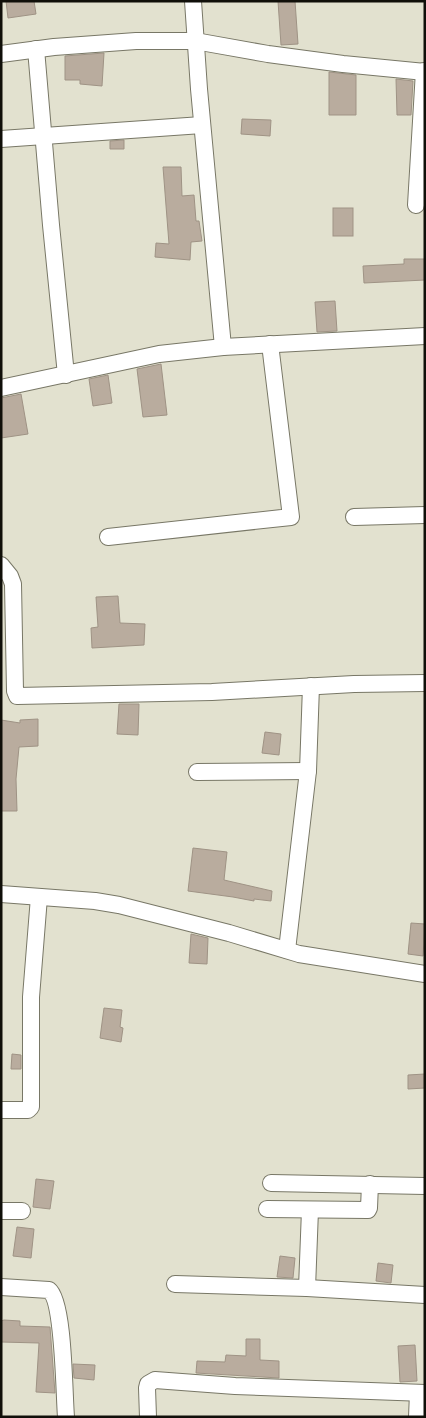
<svg xmlns="http://www.w3.org/2000/svg" width="426" height="1418" font-family="'Nunito Sans',sans-serif">
<rect width="100%" height="100%" fill="#e2e1cf"/>
<g fill="#b9ac9e" stroke="#9f9385">
<polygon points="6,1 34,1 36,14 8,18"/>
<polygon points="278,1 295,1 298,44 281,45"/>
<polygon points="104,53 102,86 80,84 80,80 65,80 65,56"/>
<polygon points="329,72 356,75 356,115 329,115"/>
<polygon points="396,79 413,81 411,115 397,115"/>
<polygon points="242,119 271,120 270,136 241,134"/>
<polygon points="124,140 124,149 110,149 110,141"/>
<polygon points="163,167 181,167 182,196 194,195 196,221 199,221 202,241 191,242 190,260 155,257 156,243 169,244"/>
<rect x="333" y="208" width="20" height="28"/>
<polygon points="404,259 425,259 425,280 364,283 363,266 404,264"/>
<polygon points="335,301 337,331 317,332 315,302"/>
<polygon points="161,364 167,415 143,417 137,369"/>
<polygon points="108,375 112,403 93,406 89,379"/>
<polygon points="21,394 28,434 1,438 1,398"/>
<polygon points="118,596 120,623 145,624 144,645 92,648 91,628 98,627 96,597"/>
<polygon points="119,704 139,704 138,735 117,734"/>
<polygon points="38,719 38,746 19,747 16,779 17,811 1,811 1,720 20,723 20,720"/>
<polygon points="265,732 281,734 279,755 262,753"/>
<polygon points="193,848 227,852 224,880 272,891 271,901 254,899 254,901 233,897 188,891"/>
<polygon points="411,923 425,924 423,956 408,954"/>
<polygon points="191,934 208,938 207,964 189,963"/>
<polygon points="104,1008 122,1010 120,1027 123,1028 121,1042 100,1038"/>
<polygon points="12,1054 21,1055 21,1069 11,1069"/>
<polygon points="425,1074 425,1088 408,1089 408,1075"/>
<polygon points="36,1179 54,1181 50,1209 33,1207"/>
<polygon points="17,1227 34,1229 31,1258 13,1256"/>
<polygon points="280,1256 295,1258 293,1278 277,1277"/>
<polygon points="378,1263 393,1265 391,1283 376,1281"/>
<polygon points="4,1320 20,1321 20,1326 50,1327 55,1393 36,1392 39,1343 1,1342 1,1321"/>
<polygon points="246,1339 260,1339 260,1360 279,1361 279,1378 196,1373 197,1361 225,1362 226,1355 246,1356"/>
<polygon points="415,1345 417,1381 400,1382 398,1346"/>
<polygon points="73,1364 95,1365 94,1380 74,1378"/>
</g>
<g fill="none" stroke-linecap="round" stroke-linejoin="round">
<defs>
<g id="street">
<polyline points="193,1 199,89 223,347"/>
<polyline points="36,49 51,225 66,375"/>
<polyline points="1,54 54,47 136,41 195,41 268,54 343,64 425,72"/>
<polyline points="1,139 202,125"/>
<polyline points="416,205 424,71"/>
<polyline points="1,388 159,354 223,347 425,336"/>
<polyline points="354,517 425,515"/>
<polyline points="108,537 291,517 270,344"/>
<polyline points="1,565 10,576 13,584 15,691 17,696 212,692 354,684 425,683"/>
<polyline points="197,772 308,771"/>
<polyline points="1,894 95,901 119,905 229,933 299,954 425,974"/>
<polyline points="287,950 308,771 311,686"/>
<polyline points="1,1110 28,1110 31,1107 31,997 39,897"/>
<polyline points="271,1183 425,1186"/>
<polyline points="267,1209 368,1210 369,1208 370,1184"/>
<polyline points="1,1211 22,1211"/>
<polyline points="175,1284 307,1288 425,1295"/>
<path d="M1 1287 49 1290C64 1301 64 1394 66 1417"/>
<polyline points="307,1288 310,1210"/>
<polyline points="148,1417 147,1388 148,1384 155,1380 235,1386 425,1393"/>
<polyline points="417,1417 418,1393"/>
</g>
</defs>
<use href="#street" stroke="#787766" stroke-width="18"/>
<use href="#street" stroke="#fff" stroke-width="16"/>
</g>
<rect width="426" height="1418" fill="none" stroke="#100f09" stroke-width="5"/>
</svg>
